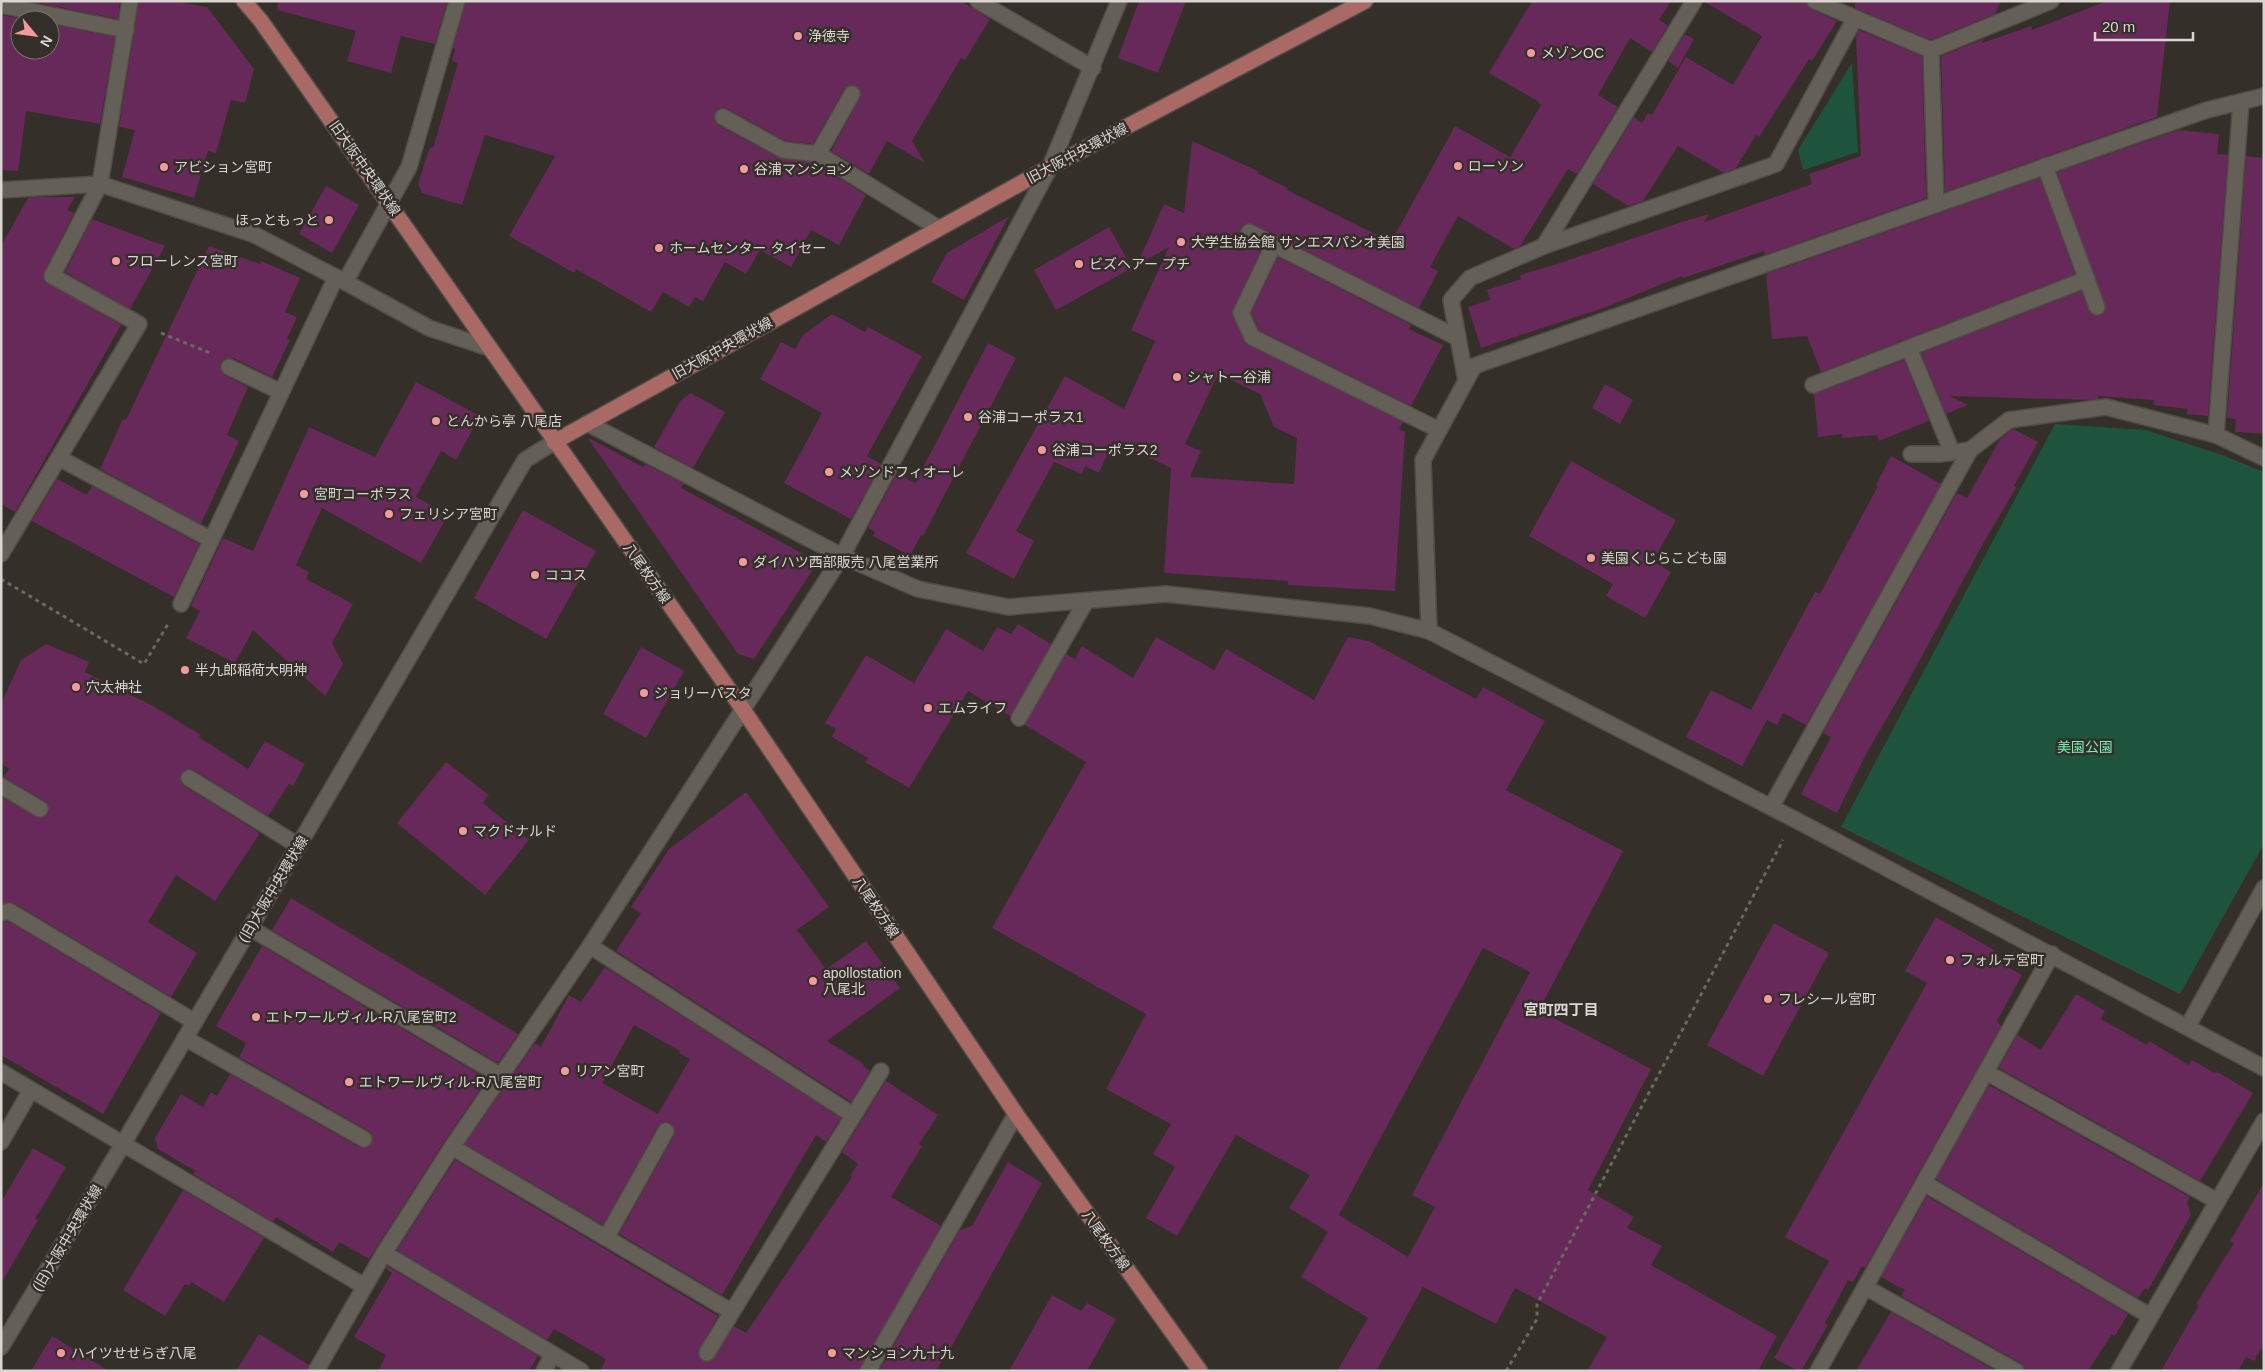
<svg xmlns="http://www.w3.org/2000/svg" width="2265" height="1372" font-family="Helvetica,'Noto Sans JP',sans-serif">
<rect width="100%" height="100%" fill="#342f28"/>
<g fill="#1e543d">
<polygon points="1852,63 1858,152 1803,170 1798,150"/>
<polygon points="2055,424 2146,430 2222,455 2264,472 2264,844 2180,994 1841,827"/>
</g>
<g fill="#662959" fill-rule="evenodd">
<polygon points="30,1 120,1 118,19"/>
<polygon points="139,1 174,1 207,7 254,69 245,103 231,100 216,153 208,151 194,198 122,177 135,130 119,127"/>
<polygon points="278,1 447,1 435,44 401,36 391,73 347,61 356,31 277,10"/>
<polygon points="466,1 961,1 990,19 965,60 961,58 912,141 925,163 887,141 869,174 831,151 860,98 860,90 852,85 844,89 813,144 786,141 728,109 718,109 714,118 718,125 779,158 815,163 866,195 839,245 811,230 791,267 760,250 746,274 725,262 703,301 695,297 689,307 663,292 651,312 576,269 574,273 509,236 555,156 485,135 462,205 422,193 418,183 430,147 433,148 458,63 452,61 455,49 453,48"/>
<polygon points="1139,1 1186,1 1158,73 1118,58"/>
<path d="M1532 1H1671L1659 20 1668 25 1652 52 1630 38 1598 95 1618 107 1577 174 1568 169 1520 246 1514 249 1458 216 1430 267 1438 271 1419 308 1253 224H1244L1240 228 1241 237 1261 249 1232 313 1244 341 1403 422 1399 429 1405 432 1395 591 1288 585V581L1164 573 1171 468 1113 441 1099 473 1085 466 1082 474 1054 462 1016 531 1034 541 1014 579 966 553 1065 376 1124 409 1155 341 1131 330 1169 247 1137 265 1164 204 1184 213 1192 141 1258 171 1257 173 1288 188 1287 190 1391 242 1455 126 1510 157 1541 105 1538 103 1539 102 1489 73ZM1218 374 1260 394 1274 427 1297 438 1294 484 1190 477 1201 451 1185 444Z"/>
<polygon points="1703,1 1806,1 1811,9 1837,21 1812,61 1809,59 1759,137 1756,135 1736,168 1724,173 1678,146 1643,201 1628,206 1593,184 1634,117 1642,123 1648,113 1652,115 1686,57 1733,85 1762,36"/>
<polygon points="1855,1 2001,1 1995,14 1931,40 1855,8"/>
<polygon points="2107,1 2170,1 2157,117 1945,192 1941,56 1984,39 1982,43 2031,26 2032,30"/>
<polygon points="1,15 28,20 20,20 20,50 50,50 50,24 115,37 100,124 26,111 18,171 1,170"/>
<polygon points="1859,30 1922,56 1926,198 1764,255 1764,251 1683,278 1682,276 1606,307 1481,348 1468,307 1490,300 1487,290 1521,279 1520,275 1554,265 1685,221 1709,214 1704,222 1812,184 1809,174 1861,156 1856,36"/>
<polygon points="1685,34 1694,39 1678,68 1668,61"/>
<polygon points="2179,130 2219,134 2217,154 2228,155 2208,416 2186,414 2188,409 2153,405 2154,400 2098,396 2098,399 2091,400 1950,396 1968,405 1946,414 1921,353 2081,291 2091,314 2100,316 2106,309 2057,172"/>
<polygon points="2246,156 2264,158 2264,434 2235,432 2236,419 2227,418"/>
<polygon points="2040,178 2075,274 1821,372 1807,336 1772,339 1766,274"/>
<polygon points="326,186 359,205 332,253 299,234"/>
<polygon points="34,197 75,197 67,210 74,213 44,272 44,281 121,325 15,512 1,504 1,246 28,198"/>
<polygon points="1009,216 964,300 931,282 947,253"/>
<polygon points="92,219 165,246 130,309 65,272"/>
<polygon points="1109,227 1132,268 1056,310 1034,270"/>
<polygon points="209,246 260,264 261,261 300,278 285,312 297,317 287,339 290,340 272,377 233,358 224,359 220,363 220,368 225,375 248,387 227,435 239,441 201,524 100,469 123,419 126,420"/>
<polygon points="1278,257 1411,325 1409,329 1443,345 1411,406 1259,330 1251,313"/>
<polygon points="832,314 865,332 868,327 922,356 867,456 881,464 851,519 784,483 822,413 760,379 781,342 795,349 803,335"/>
<polygon points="988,343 1016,358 923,536 921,535 910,556 873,536 875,532 868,528 897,473 915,483"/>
<polygon points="1904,360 1929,421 1879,441 1877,435 1842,438 1842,434 1818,437 1814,394"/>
<polygon points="416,382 480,416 456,460 441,451 416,497 443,512 439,519 444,522 421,563 322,508 296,565 309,572 306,579 353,604 332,643 343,664 325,696 253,630 235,663 186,638 200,611 191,606 223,538 253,551 309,427 375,457"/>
<polygon points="1605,384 1633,400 1620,424 1592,408"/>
<polygon points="691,393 725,412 693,468 654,447 681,400"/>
<polygon points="2013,429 2038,442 2014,486 2016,488 1984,542 1904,689 1866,754 1837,813 1801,794 1831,737 1823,733 1957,493 1967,498 2000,439"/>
<polygon points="587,437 643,467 645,464 684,484 681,488 809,557 814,568 754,659 738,654"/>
<polygon points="1891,456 1941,484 1806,725 1783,713 1777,725 1767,720 1742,766 1686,737 1711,690 1751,710 1815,592 1820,594 1878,486 1876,485"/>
<polygon points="1571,461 1676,520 1653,561 1671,572 1645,618 1606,596 1613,584 1529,536"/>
<polygon points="57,479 87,495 92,486 199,544 174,597 32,521"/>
<polygon points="523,510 596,551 546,639 474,598"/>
<polygon points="1018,624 1051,644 1010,716 968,691 909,788 865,762 868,758 832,737 836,729 825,723 866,655 914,683 946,629 983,651 997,627 1011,634"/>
<path d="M1156 637 1214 670 1226 649 1314 700 1348 637 1369 641 1476 699 1483 687 1545 721 1506 790 1623 851 1539 1010 1651 1069 1588 1190 1634 1217 1627 1228 1662 1246 1651 1265 1777 1336 1758 1371H1587L1607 1337 1515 1288 1496 1324 1423 1287 1376 1371H1337L1368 1318 1301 1277 1328 1232 1289 1208 1310 1175 1236 1135 1177 1236 1146 1218 1175 1167 1153 1154 1171 1124 1106 1089 1146 1014 992 928 1086 762 1025 725 1066 654 1075 659 1082 646 1133 678ZM1483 948 1530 972 1412 1195 1435 1207 1408 1257 1339 1215Z"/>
<polygon points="46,644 89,662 85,672 153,706 201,735 199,737 248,769 265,741 305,764 293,786 289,784 268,816 194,770 185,770 181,774 181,782 184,786 258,832 259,835 215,901 176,875 148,922 197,953 171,997 14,903 1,903 1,797 39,818 48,814 49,809 45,801 3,777 9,769 1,763 1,704 21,660"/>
<polygon points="641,647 684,671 646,738 603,714"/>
<polygon points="446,762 489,795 483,803 529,840 485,895 397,823"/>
<polygon points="746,792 829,907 797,930 826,969 866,941 900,988 827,1041 864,1064 863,1066 870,1071 851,1102 616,951 641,913 631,907 669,849"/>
<polygon points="291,898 518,1034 498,1063 272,930"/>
<polygon points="1936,917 1994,950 1990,957 2022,975 1997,1021 2001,1026 1865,1268 1862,1266 1853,1282 1848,1280 1825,1323 1828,1325 1801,1371 1798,1371 1774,1358 1829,1261 1785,1237 1927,983 1905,971"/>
<polygon points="8,921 161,1013 103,1114 1,1055 1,922"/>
<polygon points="1774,923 1829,953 1763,1076 1707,1045"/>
<polygon points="262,946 487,1079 444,1142 369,1259 339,1242 333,1252 276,1217 273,1222 193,1174 195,1171 158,1149 155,1138 181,1094 203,1107 211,1092 217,1096 230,1074 359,1147 368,1147 372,1143 372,1135 369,1131 239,1057 246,1043 216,1026"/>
<path d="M605 967 841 1118 826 1142 816 1135 722 1295 619 1234 674 1136 675 1130 671 1123 665 1122 658 1126 603 1225 465 1144 535 1043 541 1047 569 995 581 1002ZM634 1025 680 1051 679 1053 690 1059 658 1114 602 1083Z"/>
<polygon points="2076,994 2105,1011 2101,1019 2147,1045 2149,1041 2189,1065 2192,1060 2215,1073 2216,1071 2253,1093 2200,1181 1999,1068 2017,1035 2041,1050"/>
<polygon points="886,1081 938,1115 919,1144 922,1146 891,1197 941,1226 859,1371 600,1371 606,1359 554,1329 547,1340 397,1250 455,1160 718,1316 698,1352 702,1361 711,1361 734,1326 746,1333 852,1177 850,1175 858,1164 842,1152"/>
<polygon points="1989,1085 2190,1197 2187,1203 2191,1215 2148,1290 2145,1288 2138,1298 1936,1179"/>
<polygon points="33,1148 66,1167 35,1219 38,1220 1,1284 1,1202"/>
<polygon points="1008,1162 1042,1183 953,1344 936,1371 879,1371 960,1230 972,1226"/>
<polygon points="2264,1183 2264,1344 2254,1361 2246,1357 2238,1371 2161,1371 2199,1305 2196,1304 2234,1243 2230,1241"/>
<polygon points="183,1190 264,1238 224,1302 191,1282 189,1286 185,1284 165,1316 123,1290"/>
<polygon points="1927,1196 2128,1314 2115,1336 2112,1334 2088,1371 2025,1371 2021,1363 1901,1296 1905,1290 1881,1277"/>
<polygon points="387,1266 538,1356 529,1371 378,1371 386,1355 354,1337 392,1273 386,1269"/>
<polygon points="1052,1295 1081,1311 1087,1303 1116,1319 1087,1371 1009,1371"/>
<polygon points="1891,1312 1996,1371 1856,1371"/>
<polygon points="259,1334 309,1365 307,1371 236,1371"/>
<polygon points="52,1336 109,1371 31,1371"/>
</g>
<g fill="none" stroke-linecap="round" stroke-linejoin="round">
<defs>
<g id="service">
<polyline points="723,117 783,150 818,154 938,228"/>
<polyline points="818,154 852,94"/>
<polyline points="1249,232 1458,338"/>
<polyline points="1274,244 1241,313 1252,337 1439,430"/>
<polyline points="229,367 281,392"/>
<polyline points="181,604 336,277"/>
<polyline points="1019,718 1086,601"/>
<polyline points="189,778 299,846"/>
<polyline points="1,913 9,911 195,1022"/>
<polyline points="250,928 501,1076"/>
<polyline points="606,1238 666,1131"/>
<polyline points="707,1353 732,1312"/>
<polyline points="544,1371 553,1354"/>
</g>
<g id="minor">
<polyline points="978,1 1093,68"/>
<polyline points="1815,1 1931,50 1936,204"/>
<polyline points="1,5 126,30"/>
<polyline points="1931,50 2051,1"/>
<polyline points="2045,166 2097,307"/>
<polyline points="1,190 100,184 255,235 345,282 409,167 457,1"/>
<polyline points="1544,246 1694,1"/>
<polyline points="345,282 429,328 489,348"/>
<polyline points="1909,348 1952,452"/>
<polyline points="1466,381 1451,300 1470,278 1544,246 1776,164 1855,18"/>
<polyline points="1813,385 2087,279"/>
<polyline points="587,423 842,556 918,589 1008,607 1166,594 1370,616 1429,631 1794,819 2264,1068"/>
<polyline points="2216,435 2241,102"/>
<polyline points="1911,454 1940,454 1970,450 2009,420 2106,407 2216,435 2264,458"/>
<polyline points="59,458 210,539"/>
<polyline points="1,554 139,324 52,276 100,184 130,1"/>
<polyline points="1429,631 1423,460 1474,366 2207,110 2264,96"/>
<polyline points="1,786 40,809"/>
<polyline points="1771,807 1970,450"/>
<polyline points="590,946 853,1115"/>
<polyline points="2188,1026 2264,888"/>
<polyline points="185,1038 364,1139"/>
<polyline points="1,1072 364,1286"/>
<polyline points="1986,1072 2217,1201"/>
<polyline points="1,1142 31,1090"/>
<polyline points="452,1147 732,1312 881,1071"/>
<polyline points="1924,1183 2150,1316"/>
<polyline points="384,1253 581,1371"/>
<polyline points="1865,1287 2016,1371"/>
<polyline points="316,1371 384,1253 452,1147 590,946 842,556 1050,167 1119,1"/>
<polyline points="868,1371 1016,1114"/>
<polyline points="1818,1371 2052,954"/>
<polyline points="2119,1371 2264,1121"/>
</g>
<polyline id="tertiary" points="1,1347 123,1144 525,460 554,442"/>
<g id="primary">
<polyline points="244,1 261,21 742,708 1016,1114 1200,1371"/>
<polyline points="554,442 1050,167 1365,1"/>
</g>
</defs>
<use href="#service" stroke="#514c47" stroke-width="18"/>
<use href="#minor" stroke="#514c47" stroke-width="18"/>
<use href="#tertiary" stroke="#514c47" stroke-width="18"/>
<use href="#primary" stroke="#514c47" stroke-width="18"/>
<g stroke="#6b6761" stroke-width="3" stroke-dasharray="4 4" stroke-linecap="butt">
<polyline points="161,333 210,353"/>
<polyline points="1,579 144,664 168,624"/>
<polyline points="1506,1371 1537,1319 1537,1304 1783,840"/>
</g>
<use href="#service" stroke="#645f57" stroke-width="15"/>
<use href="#minor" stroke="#645f57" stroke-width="15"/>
<use href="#tertiary" stroke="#645f57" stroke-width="15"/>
<use href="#primary" stroke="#a96a66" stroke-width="15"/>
</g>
<g fill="#f49a9f" stroke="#342f28" stroke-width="2">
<circle cx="798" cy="36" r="5"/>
<circle cx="1531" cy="53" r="5"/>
<circle cx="1458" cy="166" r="5"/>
<circle cx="164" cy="167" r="5"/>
<circle cx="744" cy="169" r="5"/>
<circle cx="329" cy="220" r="5"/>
<circle cx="1181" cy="242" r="5"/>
<circle cx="659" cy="248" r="5"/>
<circle cx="116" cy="261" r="5"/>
<circle cx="1079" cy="264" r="5"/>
<circle cx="1177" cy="377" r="5"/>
<circle cx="968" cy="417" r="5"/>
<circle cx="436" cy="421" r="5"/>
<circle cx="1042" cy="450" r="5"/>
<circle cx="829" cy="472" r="5"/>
<circle cx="304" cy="494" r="5"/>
<circle cx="389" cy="514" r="5"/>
<circle cx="1591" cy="558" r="5"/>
<circle cx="743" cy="562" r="5"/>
<circle cx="535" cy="575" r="5"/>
<circle cx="185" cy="670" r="5"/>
<circle cx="76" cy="687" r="5"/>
<circle cx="644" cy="693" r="5"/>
<circle cx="928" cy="708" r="5"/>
<circle cx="463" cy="831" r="5"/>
<circle cx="1950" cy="960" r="5"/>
<circle cx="813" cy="981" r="5"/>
<circle cx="1768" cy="999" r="5"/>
<circle cx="256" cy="1017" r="5"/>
<circle cx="565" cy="1071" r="5"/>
<circle cx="349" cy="1082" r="5"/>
<circle cx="61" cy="1353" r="5"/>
<circle cx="832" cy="1353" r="5"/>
</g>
<g text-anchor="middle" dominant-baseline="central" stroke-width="5" stroke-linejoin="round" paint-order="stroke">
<g font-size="14" fill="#d9d6d2" stroke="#342f28" text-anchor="start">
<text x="808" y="36">浄徳寺</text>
<text x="1541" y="53">メゾンOC</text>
<text x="1468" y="166">ローソン</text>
<text x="174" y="167">アビション宮町</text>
<text x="754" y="169">谷浦マンション</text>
<text x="319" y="220" text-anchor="end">ほっともっと</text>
<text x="1191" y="242">大学生協会館 サンエスパシオ美園</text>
<text x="669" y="248">ホームセンター タイセー</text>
<text x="126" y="261">フローレンス宮町</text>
<text x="1089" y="264">ビズヘアー プチ</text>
<text x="1187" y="377">シャトー谷浦</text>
<text x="978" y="417">谷浦コーポラス1</text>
<text x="446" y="421">とんから亭 八尾店</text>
<text x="1052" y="450">谷浦コーポラス2</text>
<text x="839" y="472">メゾンドフィオーレ</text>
<text x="314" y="494">宮町コーポラス</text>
<text x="399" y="514">フェリシア宮町</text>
<text x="1601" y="558">美園くじらこども園</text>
<text x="753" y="562">ダイハツ西部販売 八尾営業所</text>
<text x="545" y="575">ココス</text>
<text x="195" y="670">半九郎稲荷大明神</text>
<text x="86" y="687">穴太神社</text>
<text x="654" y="693">ジョリーパスタ</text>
<text x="938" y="708">エムライフ</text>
<text x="473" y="831">マクドナルド</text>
<text x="1960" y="960">フォルテ宮町</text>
<text x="823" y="973">apollostation<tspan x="823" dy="16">八尾北</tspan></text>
<text x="1778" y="999">フレシール宮町</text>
<text x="266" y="1017">エトワールヴィル-R八尾宮町2</text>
<text x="575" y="1071">リアン宮町</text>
<text x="359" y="1082">エトワールヴィル-R八尾宮町</text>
<text x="71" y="1353">ハイツせせらぎ八尾</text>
<text x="842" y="1353">マンション九十九</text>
</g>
<g font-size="14" fill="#d9d6d2" stroke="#342f28">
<text transform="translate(1077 153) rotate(-28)">旧大阪中央環状線</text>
<text transform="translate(365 168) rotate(55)">旧大阪中央環状線</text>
<text transform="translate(722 348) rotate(-29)">旧大阪中央環状線</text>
<text transform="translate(647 573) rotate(55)">八尾枚方線</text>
<text transform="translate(273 889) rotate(-59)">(旧)大阪中央環状線</text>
<text transform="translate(876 907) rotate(56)">八尾枚方線</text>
<text transform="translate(67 1238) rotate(-59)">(旧)大阪中央環状線</text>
<text transform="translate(1106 1240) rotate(54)">八尾枚方線</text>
</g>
<g font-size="14" fill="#71f0b9" stroke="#342f28">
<text x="2085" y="747">美園公園</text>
</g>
<g font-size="15" font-weight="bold" fill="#d9d6d2" stroke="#342f28">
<text x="1561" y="1009">宮町四丁目</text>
</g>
</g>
<rect width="2265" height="1372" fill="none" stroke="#d9d6d2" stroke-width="5"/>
<g transform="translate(35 35) rotate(119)"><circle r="24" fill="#342f28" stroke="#76726c"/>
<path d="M0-4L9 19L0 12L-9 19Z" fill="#f49a9f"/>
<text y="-8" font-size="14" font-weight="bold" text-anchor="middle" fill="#d9d6d2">N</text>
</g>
<path d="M2095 32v8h98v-8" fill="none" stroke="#d9d6d2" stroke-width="2.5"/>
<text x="2102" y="32" font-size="15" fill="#d9d6d2" stroke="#342f28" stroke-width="4" paint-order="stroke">20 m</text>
</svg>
